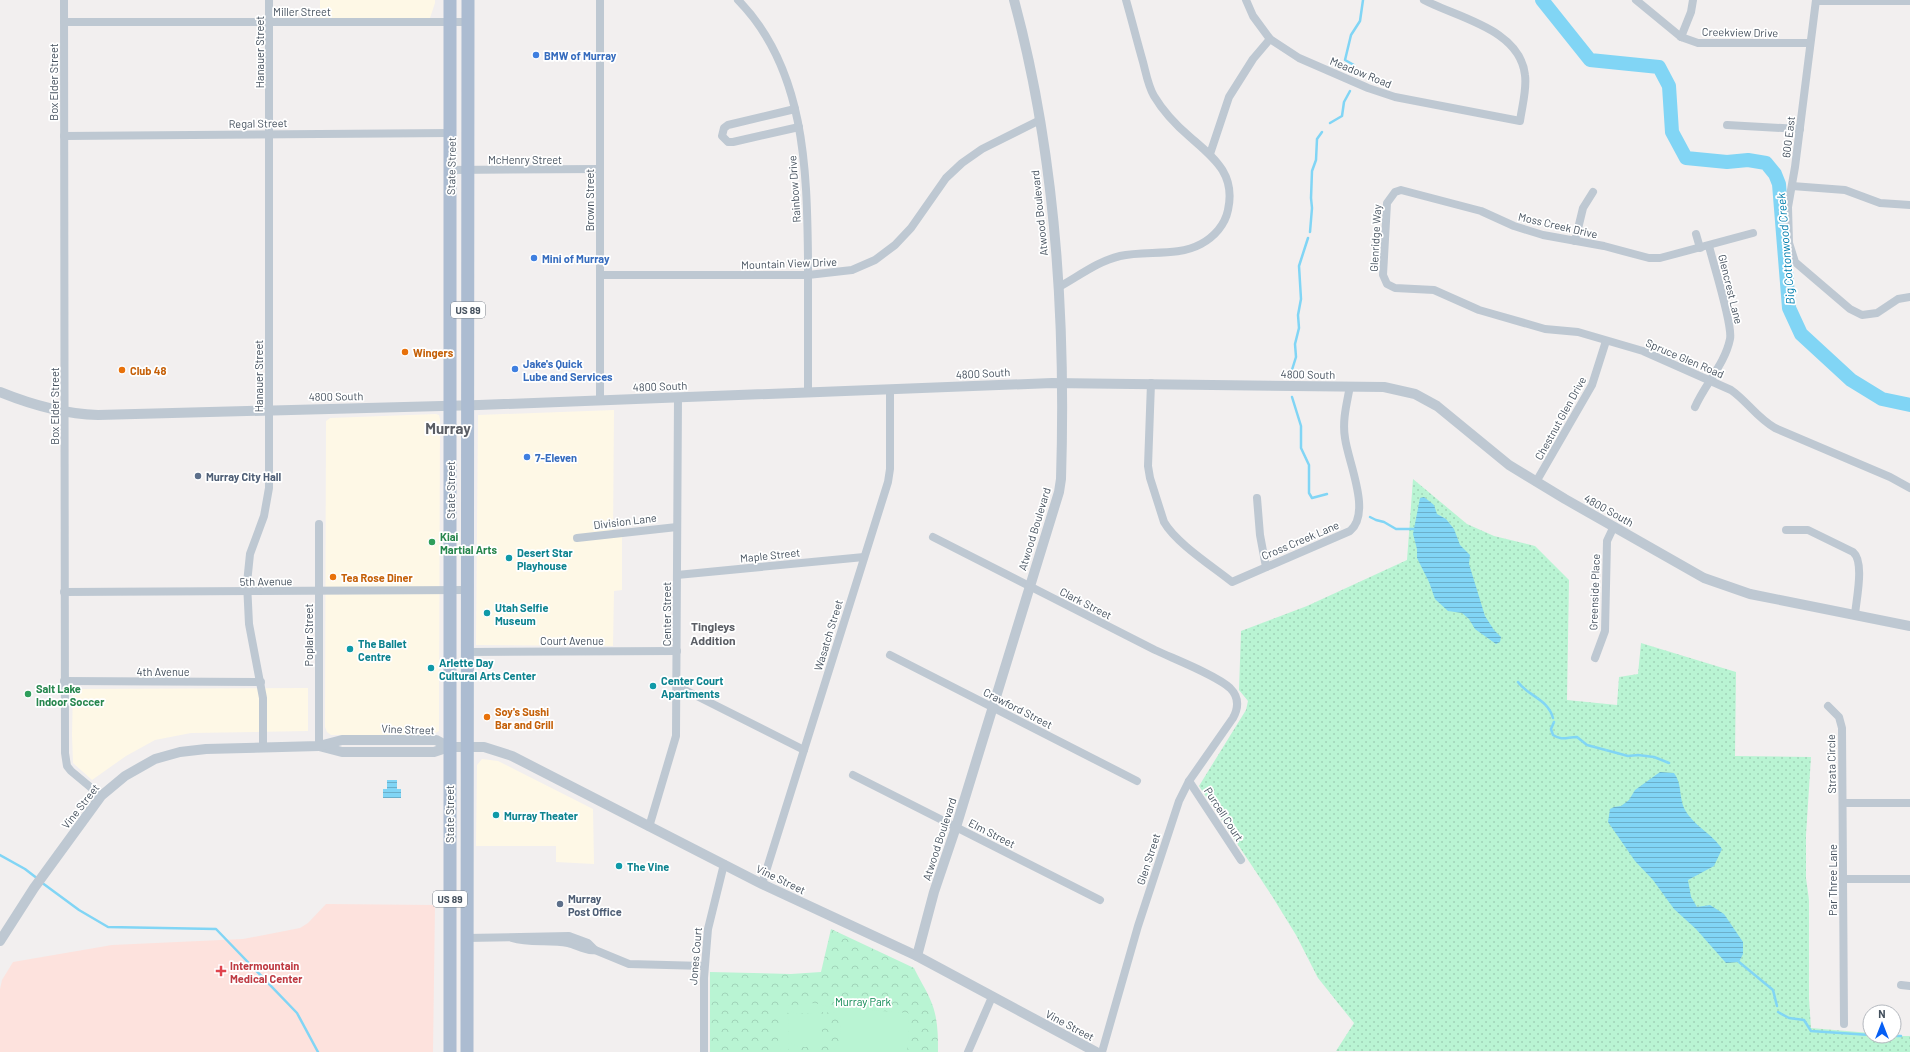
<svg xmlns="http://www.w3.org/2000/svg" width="1910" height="1052" font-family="Barlow,sans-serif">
<defs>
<pattern id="grass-dots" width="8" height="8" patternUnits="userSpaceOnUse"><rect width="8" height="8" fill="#b9f4d3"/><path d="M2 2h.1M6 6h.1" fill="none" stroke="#a0d3b8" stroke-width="1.8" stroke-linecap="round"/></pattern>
<pattern id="park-crowns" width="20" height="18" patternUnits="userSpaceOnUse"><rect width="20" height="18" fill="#b9f4d3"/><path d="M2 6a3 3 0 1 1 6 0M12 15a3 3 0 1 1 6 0" fill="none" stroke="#a0d3b8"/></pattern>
<pattern id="water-rules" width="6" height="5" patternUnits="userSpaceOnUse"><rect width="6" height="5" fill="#81d5f5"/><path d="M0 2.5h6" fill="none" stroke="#6bafca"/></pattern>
</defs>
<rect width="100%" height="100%" fill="#f2efef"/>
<g fill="#fef8e6">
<polygon points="320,0 435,0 435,3 430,18 320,19"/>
<polygon points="614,410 613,537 622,537 622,590 614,591 613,646 476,645 478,415"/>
<polygon points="436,414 439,415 440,419 439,731 432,735 331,735 327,732 325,727 326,421 330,418"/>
<polygon points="308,688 308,731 191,733 155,740 126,756 92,780 73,763 72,735 73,689"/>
<polygon points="482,759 498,761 593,809 594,864 556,862 556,846 476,846 477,765"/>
</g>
<polygon fill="#fde2dd" points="326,904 435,905 433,1052 0,1052 0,989 2,980 13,962 112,945 243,939 300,928 308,923"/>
<polygon fill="url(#grass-dots)" points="1413,479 1467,524 1494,536 1535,546 1569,580 1567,700 1617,705 1619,677 1638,674 1641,643 1736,672 1735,756 1811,757 1806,835 1806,878 1809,900 1809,999 1811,1028 1870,1033 1870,1036 1910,1036 1910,1052 1336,1051 1354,1023 1318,978 1296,935 1272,896 1199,786 1246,710 1248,701 1239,690 1241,631 1307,606 1407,560"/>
<path fill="url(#park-crowns)" d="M831 929 914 968C919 979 926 989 930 999 938 1016 938 1034 938 1052H710V972L791 974 821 972Z"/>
<g fill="#b9f4d3">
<path d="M814 1003 830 1007 908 1013 909 1035 907 1052H833C842 1040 843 1026 836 1013L821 1012 814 1014 795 1013 790 1010 786 1015 789 1020 788 1052H781L778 1039 781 1027V1010L786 1006Z"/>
<polygon points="795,1016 819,1016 819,1019 822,1022 822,1043 818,1047 798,1047 791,1043 791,1020"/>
</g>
<g fill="url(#water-rules)">
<polygon points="1424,497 1434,505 1437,514 1446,519 1454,529 1460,545 1470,555 1469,564 1485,616 1494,630 1501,637 1500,642 1496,644 1475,629 1469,619 1462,613 1448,611 1435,599 1429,582 1417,558 1417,549 1413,534 1420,498"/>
<path d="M1660 772 1674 773C1682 783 1679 797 1684 808 1693 826 1712 833 1722 849L1714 866 1688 880 1691 897 1697 907 1710 905 1724 914 1743 942V954L1739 962 1726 963 1696 929 1674 909 1653 880 1635 861 1608 822 1610 809 1614 807 1621 806 1629 800 1635 790Z"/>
<polygon points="387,780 397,780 397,789 401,789 401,798 383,798 383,789 387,789"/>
</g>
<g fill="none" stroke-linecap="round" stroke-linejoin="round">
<g stroke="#81d5f5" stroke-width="2.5">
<polyline points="1355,71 1354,65 1345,60 1351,35 1360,21 1363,0"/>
<polyline points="1330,123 1342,116 1344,102 1350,91"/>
<polyline points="1310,232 1312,208 1311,198 1312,171 1316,160 1317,139 1322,132"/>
<polyline points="1291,373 1296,357 1295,344 1299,328 1298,315 1301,299 1299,266 1308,238"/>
<polyline points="1292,397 1301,426 1301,448 1309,465 1309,493 1312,498 1327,494"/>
<polyline points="1370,517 1376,520 1384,522 1396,529 1414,529"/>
<path d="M1518 682C1528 696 1548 699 1553 718"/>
<path d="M1554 722 1551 729 1553 735C1562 741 1567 737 1577 737L1587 745 1628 756 1638 755 1654 757 1669 763"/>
<polyline points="0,855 25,869 38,879"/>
<polyline points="41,882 79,910 108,927 216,929 297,1013 318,1052"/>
<polyline points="1739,962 1773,990 1777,1006"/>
<polyline points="1778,1012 1789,1018 1804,1020 1811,1031 1870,1035"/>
<polyline points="1879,1036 1901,1036"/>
</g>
<polyline stroke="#81d5f5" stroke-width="14" points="1542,0 1590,60 1659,67 1669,86 1672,132 1686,158 1727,162 1748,160 1766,163 1775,174 1779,184 1789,308 1801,334 1851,380 1882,399 1910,405"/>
<g stroke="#bec8d2" stroke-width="8">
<polyline points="64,0 65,753 67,766 71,771 101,796"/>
<path d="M738 0C805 68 807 169 808 259 808 304 808 348 808 393"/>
<path d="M1246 0 1253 16 1270 39 1299 58 1368 88 1395 97 1520 121C1522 106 1527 90 1525 75 1520 29 1458 18 1424 0"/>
<polyline points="1636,0 1681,37 1698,43 1810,43"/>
<polyline points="1816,0 1795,167 1788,207 1789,243 1795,262 1850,309 1862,315 1877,313 1898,299 1910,297"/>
<polyline points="1816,1 1910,1"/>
<polyline points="64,22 468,22"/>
<polyline points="1681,37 1691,12 1693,0"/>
<polyline points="795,109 728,125 724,128 722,136 728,142 733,142 799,127"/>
<polyline points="1727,125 1800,129"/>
<polyline points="64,136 451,133"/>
<polyline points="1210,154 1229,97 1253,59 1270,39"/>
<polyline points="450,170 600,169"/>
<polyline points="1792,186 1845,190 1880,203 1910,205"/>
<path d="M1753 233 1660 258H1649L1604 246 1543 235 1514 226 1481 211 1401 190 1395 192 1387 203 1383 275 1387 284 1395 288 1434 290 1479 310 1545 329 1578 332 1643 351 1731 390C1747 401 1757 418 1775 428L1890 477 1910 488"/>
<polyline points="1696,234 1700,248"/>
<polyline points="1575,241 1583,208 1593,192"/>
<polyline points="600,275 808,275 852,270 875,260 895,245 911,228 946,178 962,163 982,149 1040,120"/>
<path d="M1059 287C1079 276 1098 261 1120 256 1146 250 1177 257 1201 244 1214 237 1225 225 1228 210 1236 174 1214 158 1190 137 1177 126 1163 111 1154 96 1148 86 1146 73 1143 62 1137 41 1132 21 1126 0"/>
<path d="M1151 383 1148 466 1150 478 1164 522C1176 543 1212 566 1232 582L1350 531C1372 513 1348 462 1345 438 1342 420 1347 403 1350 386"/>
<polyline points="600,400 600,0"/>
<path d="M1695 407C1705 384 1725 364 1730 339 1733 325 1713 263 1709 246"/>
<polyline points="1536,482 1592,385 1606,341"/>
<polyline points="1257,498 1260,535 1266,567"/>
<polyline points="319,524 319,746"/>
<path d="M1786 530H1808L1853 552C1865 562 1856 600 1855 615"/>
<path d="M933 537C1007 575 1081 612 1155 650 1174 659 1216 675 1230 688 1239 697 1239 707 1233 718L1189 781 1179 801 1138 926 1102 1052"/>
<polyline points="577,538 677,527"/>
<polyline points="677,575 864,557"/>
<polyline points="64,592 467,590"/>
<polyline points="467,652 677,651"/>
<polyline points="890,655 1137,781"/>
<polyline points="1595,658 1605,631 1607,541 1614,526"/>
<polyline points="64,681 261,682"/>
<polyline points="677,686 804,750"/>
<polyline points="1828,706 1839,717 1842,728 1844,1024"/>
<polyline points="263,747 263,698 249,624 247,583 250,554 264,516 269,488 269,0"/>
<polyline points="853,775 1100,900"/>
<polyline points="1189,781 1241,860"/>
<polyline points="1843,803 1910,803"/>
<polyline points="649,827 676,736 678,398"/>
<polyline points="1843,879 1910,879"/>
<polyline points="762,884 888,482 890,469 890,390"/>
<polyline points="466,938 569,936 588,943 595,950"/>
<path d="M512 938C530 944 549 939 568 943 577 945 586 952 595 950L629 964 704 966"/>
<polyline points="1901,985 1910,986"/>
<polyline points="704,1052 704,978 708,929 724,864"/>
<polyline points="968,1052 992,997"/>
</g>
<g stroke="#bec8d2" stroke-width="10">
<path d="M0 392C32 405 63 414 98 415L479 405 1052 383 1384 387 1415 394 1437 406 1509 465 1565 499 1704 578 1750 594 1910 626"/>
<polyline points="319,746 342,752 434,752 449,747 484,747 512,756 762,884 917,956 1096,1052"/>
<polyline points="0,941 34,888 101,796 125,776 155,759 180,752 206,749 319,746 342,740 436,740 449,747"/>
<path d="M917 956 934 892 956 827 1059 492 1061 479C1066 319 1056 155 1014 0"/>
</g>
<g stroke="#acbcd1" stroke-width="13">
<polyline points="450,1052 450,0"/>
<polyline points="467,1052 468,0"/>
</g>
</g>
<g fill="#3f7fe0" stroke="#fff" stroke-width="1.5">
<circle cx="536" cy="55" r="4"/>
<circle cx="534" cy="258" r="4"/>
<circle cx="515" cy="369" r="4"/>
<circle cx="527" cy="457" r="4"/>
</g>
<g fill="#e8710a" stroke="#fff" stroke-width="1.5">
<circle cx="405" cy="352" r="4"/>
<circle cx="122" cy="370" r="4"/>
<circle cx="333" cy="577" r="4"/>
<circle cx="487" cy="717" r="4"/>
</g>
<g fill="#5c6f8a" stroke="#fff" stroke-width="1.5">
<circle cx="198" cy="476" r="4"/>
<circle cx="560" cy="904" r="4"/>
</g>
<g fill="#2e9e5b" stroke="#fff" stroke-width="1.5">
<circle cx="432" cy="542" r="4"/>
<circle cx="28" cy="694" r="4"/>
</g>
<g fill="#0f9aa8" stroke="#fff" stroke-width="1.5">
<circle cx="509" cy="558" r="4"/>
<circle cx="487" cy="613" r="4"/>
<circle cx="350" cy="649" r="4"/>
<circle cx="431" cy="668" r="4"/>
<circle cx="653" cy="686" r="4"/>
<circle cx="496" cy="815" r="4"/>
<circle cx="619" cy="866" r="4"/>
</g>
<path fill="#e0444e" stroke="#fff" stroke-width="1.5" d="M219 965h4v4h4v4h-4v4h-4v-4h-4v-4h4z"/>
<g text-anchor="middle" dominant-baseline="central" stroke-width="3.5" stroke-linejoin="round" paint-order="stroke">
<g fill="#fff" stroke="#7d858e" stroke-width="1">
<rect x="451" y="302" width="34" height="16" rx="3"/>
<rect x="433" y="891" width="34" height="16" rx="3"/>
</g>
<g font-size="10" font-weight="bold" fill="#45515e">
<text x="468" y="310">US 89</text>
<text x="450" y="899">US 89</text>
</g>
<g font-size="11" fill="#45515e" stroke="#fff">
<text x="302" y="11">Miller Street</text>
<text transform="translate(1740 32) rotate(1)">Creekview Drive</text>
<text transform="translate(259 52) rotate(-90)">Hanauer Street</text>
<text transform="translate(1361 72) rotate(22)">Meadow Road</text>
<text transform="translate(53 82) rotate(-90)">Box Elder Street</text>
<text transform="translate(258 123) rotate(-1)">Regal Street</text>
<text transform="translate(1788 137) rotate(-83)">600 East</text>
<text x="525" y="159">McHenry Street</text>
<text transform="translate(451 166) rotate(-89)">State Street</text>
<text transform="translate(794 189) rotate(-94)">Rainbow Drive</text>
<text transform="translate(589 200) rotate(-90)">Brown Street</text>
<text transform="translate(1039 213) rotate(-96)">Atwood Boulevard</text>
<text transform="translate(1558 225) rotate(13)">Moss Creek Drive</text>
<text transform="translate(1375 238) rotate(-87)">Glenridge Way</text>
<text transform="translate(789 263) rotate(-2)">Mountain View Drive</text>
<text transform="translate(1731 289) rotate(76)">Glencrest Lane</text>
<text transform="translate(1685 358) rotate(23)">Spruce Glen Road</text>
<text transform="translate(983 373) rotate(-3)">4800 South</text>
<text transform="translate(1308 374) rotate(1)">4800 South</text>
<text transform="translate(258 376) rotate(-90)">Hanauer Street</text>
<text transform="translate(660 386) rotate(-2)">4800 South</text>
<text transform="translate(336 396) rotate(-1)">4800 South</text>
<text transform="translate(54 406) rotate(-90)">Box Elder Street</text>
<text transform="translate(1560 418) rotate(-61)">Chestnut Glen Drive</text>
<text transform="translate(450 490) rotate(-90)">State Street</text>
<text transform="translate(1609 510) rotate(29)">4800 South</text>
<text transform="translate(625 521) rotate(-7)">Division Lane</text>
<text transform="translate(1034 529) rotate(-73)">Atwood Boulevard</text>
<text transform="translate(1300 540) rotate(-23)">Cross Creek Lane</text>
<text transform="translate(770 555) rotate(-6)">Maple Street</text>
<text transform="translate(266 581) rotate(-1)">5th Avenue</text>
<text transform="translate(1594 592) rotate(-88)">Greenside Place</text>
<text transform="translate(1086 603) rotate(27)">Clark Street</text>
<text transform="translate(666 614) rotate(-90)">Center Street</text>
<text transform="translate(308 635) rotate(-90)">Poplar Street</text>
<text transform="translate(828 635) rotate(-73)">Wasatch Street</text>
<text x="572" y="640">Court Avenue</text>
<text x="163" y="671">4th Avenue</text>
<text transform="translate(1018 708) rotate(27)">Crawford Street</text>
<text transform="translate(408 729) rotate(2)">Vine Street</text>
<text transform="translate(1831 764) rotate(-91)">Strata Circle</text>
<text transform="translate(80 806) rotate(-52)">Vine Street</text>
<text transform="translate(449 814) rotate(-90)">State Street</text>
<text transform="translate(1224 814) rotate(57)">Purcell Court</text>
<text transform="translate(992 833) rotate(27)">Elm Street</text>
<text transform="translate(939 839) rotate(-72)">Atwood Boulevard</text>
<text transform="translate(1148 859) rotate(-72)">Glen Street</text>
<text transform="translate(781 879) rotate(26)">Vine Street</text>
<text transform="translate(1832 880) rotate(-90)">Par Three Lane</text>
<text transform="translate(695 956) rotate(-85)">Jones Court</text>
<text transform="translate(1070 1025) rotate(28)">Vine Street</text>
</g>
<g font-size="11" font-weight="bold" fill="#366cbe" stroke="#fff" text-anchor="start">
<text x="544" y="55">BMW of Murray</text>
<text x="542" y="258">Mini of Murray</text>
<text x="523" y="363">Jake's Quick<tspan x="523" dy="13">Lube and Services</tspan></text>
<text x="535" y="457">7-Eleven</text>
</g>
<g font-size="11" font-weight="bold" fill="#c56008" stroke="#fff" text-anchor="start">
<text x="413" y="352">Wingers</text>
<text x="130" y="370">Club 48</text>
<text x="341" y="577">Tea Rose Diner</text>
<text x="495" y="711">Soy's Sushi<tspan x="495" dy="13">Bar and Grill</tspan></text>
</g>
<g font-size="11" font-weight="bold" fill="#4e5e75" stroke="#fff" text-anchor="start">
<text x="206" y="476">Murray City Hall</text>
<text x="568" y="898">Murray<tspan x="568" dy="13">Post Office</tspan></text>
</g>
<g font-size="11" font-weight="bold" fill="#27864d" stroke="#fff" text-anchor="start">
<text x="440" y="536">Kiai<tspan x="440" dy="13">Martial Arts</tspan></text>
<text x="36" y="688">Salt Lake<tspan x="36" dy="13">Indoor Soccer</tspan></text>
</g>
<g font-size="11" font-weight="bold" fill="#0d838f" stroke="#fff" text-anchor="start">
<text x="517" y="552">Desert Star<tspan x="517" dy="13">Playhouse</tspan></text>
<text x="495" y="607">Utah Selfie<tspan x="495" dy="13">Museum</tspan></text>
<text x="358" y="643">The Ballet<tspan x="358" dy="13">Centre</tspan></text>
<text x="439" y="662">Arlette Day<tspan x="439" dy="13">Cultural Arts Center</tspan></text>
<text x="661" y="680">Center Court<tspan x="661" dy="13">Apartments</tspan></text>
<text x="504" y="815">Murray Theater</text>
<text x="627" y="866">The Vine</text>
</g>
<g font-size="11" font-weight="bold" fill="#be3a42" stroke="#fff" text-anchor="start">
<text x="230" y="965">Intermountain<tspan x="230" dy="13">Medical Center</tspan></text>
</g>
<g font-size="11" fill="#0d8852" stroke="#fff">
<text x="863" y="1001">Murray Park</text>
</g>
<g font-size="12" font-style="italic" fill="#017eae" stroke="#fff">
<text transform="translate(1785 249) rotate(-95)">Big Cottonwood Creek</text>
</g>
<g font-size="12" font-weight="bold" fill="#5b5e65" stroke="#fff">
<text x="713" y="626">Tingleys<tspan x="713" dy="14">Addition</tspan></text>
</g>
<g font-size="15" font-weight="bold" fill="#5b5e65" stroke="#fff">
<text x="448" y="428">Murray</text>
</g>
</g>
<g transform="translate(1882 1024)"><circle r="19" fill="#ffffff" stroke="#b5b9bf"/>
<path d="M0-3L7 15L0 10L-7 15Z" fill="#065ff4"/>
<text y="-6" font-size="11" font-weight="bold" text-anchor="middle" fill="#45515e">N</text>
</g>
</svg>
